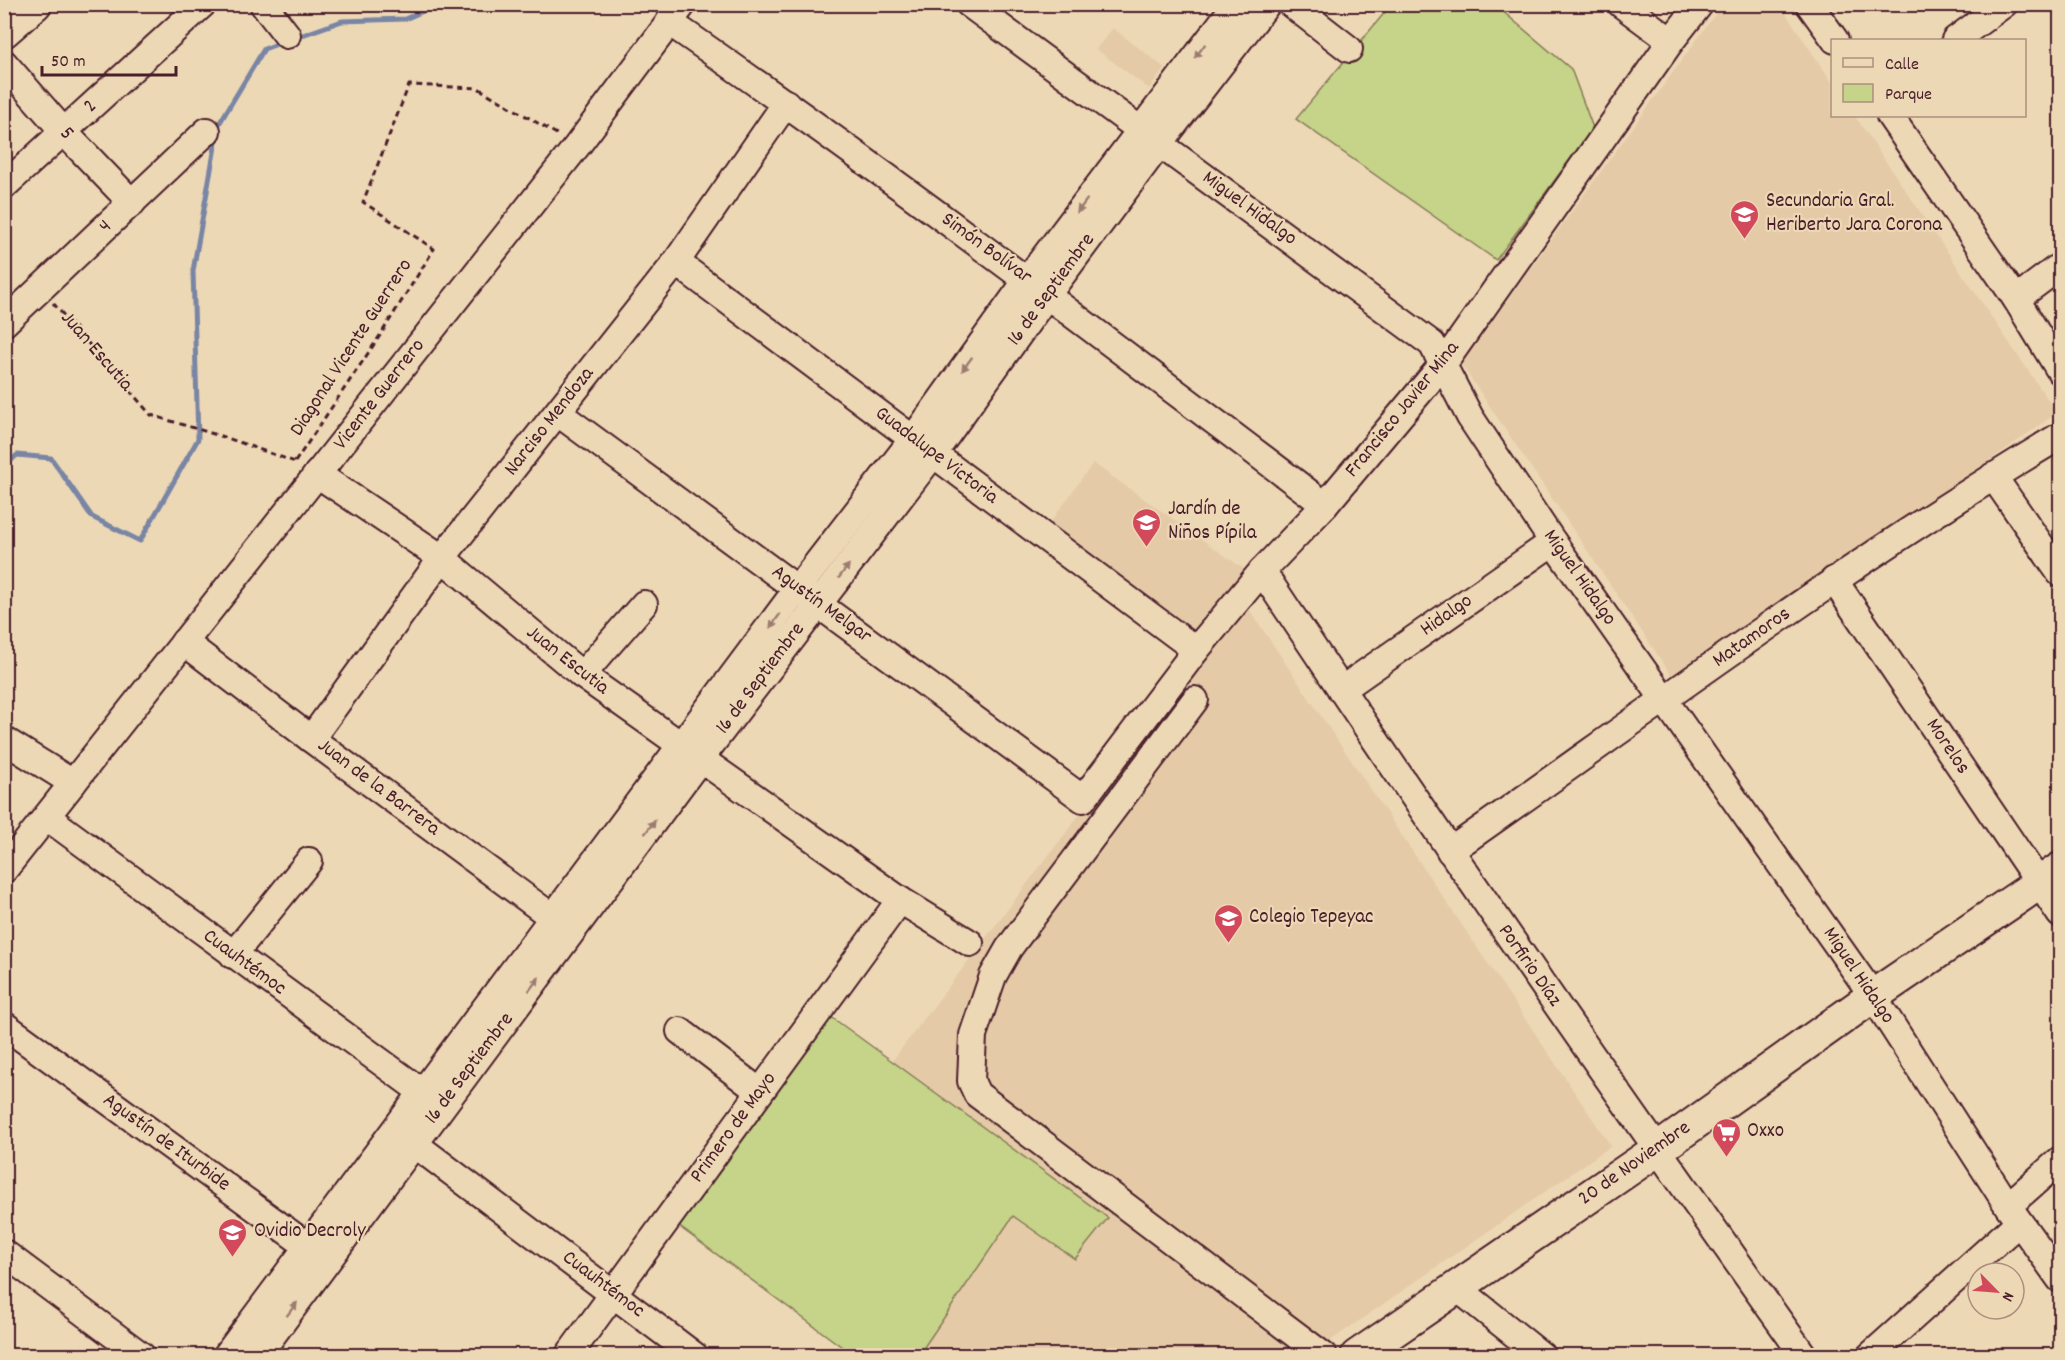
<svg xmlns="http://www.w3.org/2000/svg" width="2065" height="1360" font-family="Dekko,sans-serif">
<rect width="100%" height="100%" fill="#edd8b6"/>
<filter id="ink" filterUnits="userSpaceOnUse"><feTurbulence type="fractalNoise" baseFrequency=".0167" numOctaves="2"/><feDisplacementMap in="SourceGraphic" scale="12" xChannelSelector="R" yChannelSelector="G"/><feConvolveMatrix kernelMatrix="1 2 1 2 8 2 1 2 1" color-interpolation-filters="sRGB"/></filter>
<g filter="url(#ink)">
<g fill="#e5caa7">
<polygon points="1722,5 1780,5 1832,82 1832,116 1855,116 2057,413 1676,682 1461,364"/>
<polygon points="1113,28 1165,68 1149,89 1096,49"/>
<polygon points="1093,463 1247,571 1194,635 1049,524"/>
<polygon points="1243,600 1611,1146 1310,1355 918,1355 1013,1216 1075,1259 1107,1218 892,1061"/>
</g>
<g fill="#c5d488" stroke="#887a5a" stroke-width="1.5">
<polygon points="1494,4 1571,69 1593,128 1496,260 1296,119 1391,5"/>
<polygon points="830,1016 1108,1218 1075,1259 1013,1216 918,1356 853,1355 677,1225"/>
</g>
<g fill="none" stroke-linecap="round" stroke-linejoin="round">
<g stroke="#7985a4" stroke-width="5">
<polyline points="294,38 342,21 405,19 439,4"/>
<polyline points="4,467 17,455 51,458 92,517 140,541 198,439 193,271 219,124 264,49 285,41"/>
</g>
<defs>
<g id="minor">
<polyline points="263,4 287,35"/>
<polyline points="969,4 1432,344 1470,417 1553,542 1873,996 2008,1206 2060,1279"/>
<polyline points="1291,4 1349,49"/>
<polyline points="1621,4 1671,41"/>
<polyline points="1809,4 1835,40"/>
<path d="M669 22C893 177 1108 341 1325 505"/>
<polyline points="1955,40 2004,4"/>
<polyline points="4,63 64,132 132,203"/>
<polyline points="1890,116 2016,299 2060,371"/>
<polyline points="4,186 203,4"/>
<polyline points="676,262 1196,650"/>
<polyline points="2016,299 2060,266"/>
<polyline points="4,323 207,131"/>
<polyline points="558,413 1083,799 1196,650 1262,571 1325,505 1444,363 1671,41 1700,4"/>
<polyline points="317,474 442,558 582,675 900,900 970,943"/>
<polyline points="1993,476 2060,573"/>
<path d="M1262 571C1438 836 1619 1097 1804 1356"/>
<polyline points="1834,580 2060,914"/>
<polyline points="184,642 311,739 567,928"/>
<polyline points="582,675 644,604"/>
<polyline points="1341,690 1553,542"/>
<polyline points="1195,700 1009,948 993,976 973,1035 971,1081 977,1094 1324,1356"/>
<polyline points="311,739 442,558 676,262 786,103"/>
<polyline points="4,740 73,783"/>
<polyline points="47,817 437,1103"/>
<path d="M1450 851C1651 710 1849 562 2060 436"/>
<polyline points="4,870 577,146 683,4"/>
<polyline points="233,955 309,861"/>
<polyline points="4,1025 320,1255"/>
<polyline points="680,1031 760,1092"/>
<polyline points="400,1133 695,1356"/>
<polyline points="2008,1206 2060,1160"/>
<polyline points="4,1253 142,1356"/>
<polyline points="1456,1287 1542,1356"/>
<polyline points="226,1356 798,588 913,439 1027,280 1236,4"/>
<polyline points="257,1356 700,759 934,453 1047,295 1160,143 1267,4"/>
<polyline points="568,1356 900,900"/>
<polyline points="1870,1356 2019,1222"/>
</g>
<g id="major">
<polyline points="4,31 35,4"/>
<polyline points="1357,1356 1657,1150 1873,996 2060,869"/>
</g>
</defs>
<use href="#minor" stroke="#4a1f2b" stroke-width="30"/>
<use href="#major" stroke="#4a1f2b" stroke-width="36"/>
<g stroke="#4a1f2b" stroke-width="3" stroke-dasharray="6 4.5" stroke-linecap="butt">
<polyline points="53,303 151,415 227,438 295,462"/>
<polyline points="295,462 381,334 434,249 363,202 409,85 478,88 560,136"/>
</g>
<use href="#minor" stroke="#edd8b6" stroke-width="26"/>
<use href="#major" stroke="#edd8b6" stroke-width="32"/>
</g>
<defs><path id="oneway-solid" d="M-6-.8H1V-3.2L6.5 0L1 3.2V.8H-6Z" transform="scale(1.5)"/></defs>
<g fill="#9c7c70">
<use href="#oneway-solid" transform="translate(1200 51) rotate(127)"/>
<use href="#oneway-solid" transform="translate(1082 206) rotate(127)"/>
<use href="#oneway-solid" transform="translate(967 364) rotate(126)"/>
<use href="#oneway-solid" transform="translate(844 571) rotate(-53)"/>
<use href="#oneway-solid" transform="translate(775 621) rotate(126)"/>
<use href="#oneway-solid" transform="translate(650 827) rotate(-53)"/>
<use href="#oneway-solid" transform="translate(534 984) rotate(-53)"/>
<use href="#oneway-solid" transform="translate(292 1309) rotate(-53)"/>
</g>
</g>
<defs>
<symbol id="school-pin" viewBox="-11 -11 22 30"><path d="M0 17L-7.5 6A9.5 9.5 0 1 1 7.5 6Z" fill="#d1495b" stroke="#edd8b6"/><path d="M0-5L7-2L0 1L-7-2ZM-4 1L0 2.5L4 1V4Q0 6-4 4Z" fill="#fff"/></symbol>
<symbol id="supermarket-pin" viewBox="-11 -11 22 30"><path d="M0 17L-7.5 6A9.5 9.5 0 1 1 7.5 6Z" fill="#d1495b" stroke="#edd8b6"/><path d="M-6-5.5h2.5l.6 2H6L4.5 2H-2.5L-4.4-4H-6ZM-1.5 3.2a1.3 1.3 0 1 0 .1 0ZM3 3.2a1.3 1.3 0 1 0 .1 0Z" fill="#fff"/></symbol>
</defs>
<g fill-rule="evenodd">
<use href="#school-pin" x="1728" y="198" width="33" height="45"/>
<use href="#school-pin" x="1130" y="506" width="33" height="45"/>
<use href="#school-pin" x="1212" y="902" width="33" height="45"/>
<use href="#supermarket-pin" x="1710" y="1116" width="33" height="45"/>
<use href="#school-pin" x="216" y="1216" width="33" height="45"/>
</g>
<g text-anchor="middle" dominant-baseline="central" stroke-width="4.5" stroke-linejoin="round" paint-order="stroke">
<g font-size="21" fill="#4a1f2b" stroke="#edd8b6">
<text transform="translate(91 107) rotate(-42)">2</text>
<text transform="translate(66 134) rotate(47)">5</text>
<text transform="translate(1249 209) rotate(36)">Miguel Hidalgo</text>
<text transform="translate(106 227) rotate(-43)">4</text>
<text transform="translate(986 249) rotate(36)">Simón Bolívar</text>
<text transform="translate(1052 290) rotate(-54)">16 de Septiembre</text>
<text transform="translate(352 348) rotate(-57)">Diagonal Vicente Guerrero</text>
<text transform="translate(96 352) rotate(49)">Juan Escutia</text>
<text transform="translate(380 395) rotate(-52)">Vicente Guerrero</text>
<text transform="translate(1403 410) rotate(-51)">Francisco Javier Mina</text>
<text transform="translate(550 422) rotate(-52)">Narciso Mendoza</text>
<text transform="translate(936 456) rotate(37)">Guadalupe Victoria</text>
<text transform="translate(1579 578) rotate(55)">Miguel Hidalgo</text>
<text transform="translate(821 605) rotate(36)">Agustín Melgar</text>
<text transform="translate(1447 616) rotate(-35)">Hidalgo</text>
<text transform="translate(1752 638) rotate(-35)">Matamoros</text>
<text transform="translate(567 661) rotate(38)">Juan Escutia</text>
<text transform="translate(761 679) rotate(-53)">16 de Septiembre</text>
<text transform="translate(1947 747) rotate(56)">Morelos</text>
<text transform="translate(378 788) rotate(37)">Juan de la Barrera</text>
<text transform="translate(244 963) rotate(36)">Cuauhtémoc</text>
<text transform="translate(1529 966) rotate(55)">Porfirio Díaz</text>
<text transform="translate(1858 976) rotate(56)">Miguel Hidalgo</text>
<text transform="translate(470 1069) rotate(-53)">16 de Septiembre</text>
<text transform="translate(734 1128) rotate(-54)">Primero de Mayo</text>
<text transform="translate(166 1143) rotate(36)">Agustín de Iturbide</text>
<text transform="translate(1635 1164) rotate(-35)">20 de Noviembre</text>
<text transform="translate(603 1285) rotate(37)">Cuauhtémoc</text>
</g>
<g font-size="21" fill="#4a1f2b" stroke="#edd8b6" text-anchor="start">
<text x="1766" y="202">Secundaria Gral.<tspan x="1766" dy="24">Heriberto Jara Corona</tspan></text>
<text x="1168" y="510">Jardín de<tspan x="1168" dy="24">Niños Pípila</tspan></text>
<text x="1249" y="918">Colegio Tepeyac</text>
<text x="1747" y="1132">Oxxo</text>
<text x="254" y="1232">Ovidio Decroly</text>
</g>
</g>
<rect width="2065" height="1360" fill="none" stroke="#edd8b6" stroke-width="24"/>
<rect x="12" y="12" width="2041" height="1336" fill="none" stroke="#4a1f2b" stroke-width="2" filter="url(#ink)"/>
<rect x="1831" y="39" width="195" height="78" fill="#edd8b6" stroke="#ac8e7e" stroke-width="1.5"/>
<rect x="1843" y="58" width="30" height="9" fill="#edd8b6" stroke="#ac8e7e" stroke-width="1.5"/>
<text x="1885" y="69" font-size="18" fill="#4a1f2b">Calle</text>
<rect x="1843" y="84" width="30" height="18" fill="#c5d488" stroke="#ac8e7e" stroke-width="1.5"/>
<text x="1885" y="99" font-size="18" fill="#4a1f2b">Parque</text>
<g transform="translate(1996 1291) rotate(115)"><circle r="28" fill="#edd8b6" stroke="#ac8e7e" stroke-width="1.5"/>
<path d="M0-4.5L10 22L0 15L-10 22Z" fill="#d1495b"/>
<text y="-9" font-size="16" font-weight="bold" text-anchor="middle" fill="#4a1f2b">N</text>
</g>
<path d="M42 66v9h134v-9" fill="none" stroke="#4a1f2b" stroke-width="3"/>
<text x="51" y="66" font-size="18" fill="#4a1f2b" stroke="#edd8b6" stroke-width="4.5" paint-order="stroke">50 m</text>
</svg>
